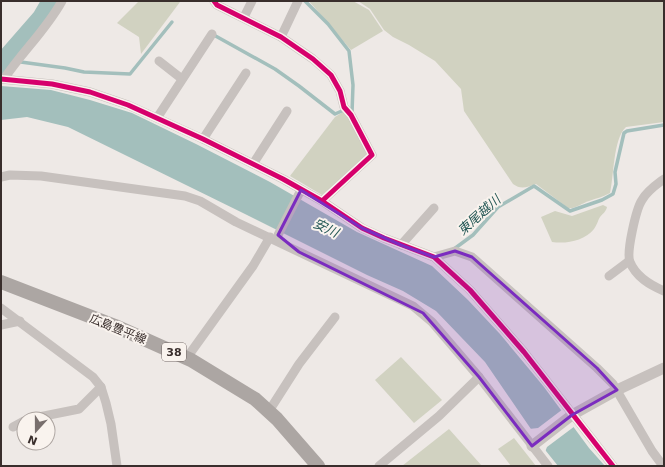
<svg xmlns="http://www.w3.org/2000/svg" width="665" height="467" font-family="'DejaVu Sans','Noto Sans JP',sans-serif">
<rect width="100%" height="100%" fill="#eee9e6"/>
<g fill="#d1d2c1">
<polygon points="139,1 180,1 180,2 141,54 139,37 117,23"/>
<polygon points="309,1 353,1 369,10 383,31 351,50"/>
<path d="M358 1H664V122L626 127C613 139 614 176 610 193 603 197 597 198 589 201 582 203 576 209 568 208L536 184C527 187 521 190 513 184L464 111 461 89 435 61 409 45 393 37 384 30 370 9Z"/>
<polygon points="343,112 349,117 369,155 322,195 290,176 335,117"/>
<path d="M603 205 607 207C606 212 603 213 600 217 598 220 597 225 594 229 584 241 567 244 552 242L541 217 555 211 572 216Z"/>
<polygon points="401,357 442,400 414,423 375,380"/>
<polygon points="449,429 482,466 402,466"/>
<polygon points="514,438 536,466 511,466 498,449"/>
</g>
<polygon fill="#a3bfbc" points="1,86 51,90 90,100 132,113 196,144 270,182 357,232 432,266 468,300 500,334 544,387 589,448 605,466 558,466 546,451 485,362 436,311 403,291 367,275 247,215 68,127 27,117 1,120"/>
<polygon fill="#eee9e6" points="563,409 575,426 547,447 545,452 529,429 538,428"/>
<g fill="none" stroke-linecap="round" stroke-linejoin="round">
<g stroke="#a3bfbc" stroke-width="3.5">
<polyline points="305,1 328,24 349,51 353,85 352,113"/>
<polyline points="212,34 275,69 299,86 335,114 344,110"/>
<polyline points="6,60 65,68 84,72 130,74 172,22"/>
<polyline points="454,249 473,235 498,207 534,186 570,211 602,200 613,194 616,184 615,172 624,133 627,131 664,125"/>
</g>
<polyline stroke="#a3bfbc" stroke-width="20" points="1,65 42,18 52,1"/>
<g stroke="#c7c1be" stroke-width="9">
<polyline points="214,1 217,5 281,37 313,59 331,75 340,91 344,107 351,115 372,155 322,201"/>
<polyline points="244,17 252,1"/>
<polyline points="281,37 298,1"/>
<polyline points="159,61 182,79"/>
<polyline points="1,79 52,84 90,92 128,105 203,139 283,179 322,201 362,228 384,238 434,257 470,290 524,352 613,466"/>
<path d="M4 79C22 52 46 30 62 1"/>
<polyline points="157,118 212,34"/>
<polyline points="203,139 246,73"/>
<polyline points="253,164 287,111"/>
<polyline points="1,177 10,175 41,176 185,196 200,201 236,222 413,306 432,322 479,377 548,466"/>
<path d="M664 179C656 185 647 191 642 200 636 209 626 253 630 262 636 277 650 285 664 291"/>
<polyline points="278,235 301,190"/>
<polyline points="401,245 434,208"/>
<polyline points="434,257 455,251 472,257 597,368 613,384 652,451 663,466"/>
<polyline points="609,276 629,261"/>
<polyline points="1,308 93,377 101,387 106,403 111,424 117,466"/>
<polyline points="1,325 20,321"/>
<polyline points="191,352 253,266 270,237"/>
<polyline points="269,411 299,364 335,317"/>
<polyline points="29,419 79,409 101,387"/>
<polyline points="13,427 24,421"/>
<polyline points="379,466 439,416 479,377"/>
</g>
<polyline stroke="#c7c1be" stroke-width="11" points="532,446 572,415 617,390 664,368"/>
<polyline stroke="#aca6a3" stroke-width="14" points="1,282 115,326 191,360 255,399 277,419 318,466"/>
<defs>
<g id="cycleway">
<polyline points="214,1 217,5 281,37 313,59 331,75 340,91 344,107 351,115 372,155 322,201"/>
<polyline points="1,79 52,84 90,92 128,105 203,139 283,179 322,201 362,228 384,238 434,257 470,290 524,352 613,466"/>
</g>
</defs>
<use href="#cycleway" stroke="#f9f3ee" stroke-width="8"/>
<use href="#cycleway" stroke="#d6006c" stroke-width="5"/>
</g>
<path fill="#7b2cbf" fill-opacity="0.2" stroke="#7b2cbf" stroke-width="3" stroke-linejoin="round" d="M301 190 362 228 401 245 434 257 455 251 472 257 597 368 617 390 572 415 532 446 479 377 423 313 299 252 278 235Z"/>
<g text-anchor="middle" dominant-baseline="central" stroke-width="4" stroke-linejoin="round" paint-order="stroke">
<rect fill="#f9f3ee" stroke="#736966" stroke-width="1" x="162" y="343" width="24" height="18" rx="3"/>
<g font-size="11" font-weight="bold" fill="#392e2c">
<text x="174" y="352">38</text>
</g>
<g font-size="12" fill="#392e2c" stroke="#f9f3ee">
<text transform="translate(118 329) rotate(22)">広島豊平線</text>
</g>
<g font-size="13" font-style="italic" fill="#245755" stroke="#f9f3ee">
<text transform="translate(479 215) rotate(-42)">東尾越川</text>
<text transform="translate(326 228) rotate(25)">安川</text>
</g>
</g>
<rect width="665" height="467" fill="none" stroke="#392e2c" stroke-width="4"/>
<g transform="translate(36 431) rotate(201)"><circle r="19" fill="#f9f3ee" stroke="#aca4a0"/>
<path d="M0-3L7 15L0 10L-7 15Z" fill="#786f6d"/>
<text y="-6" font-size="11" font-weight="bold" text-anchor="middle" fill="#392e2c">N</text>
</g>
</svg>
